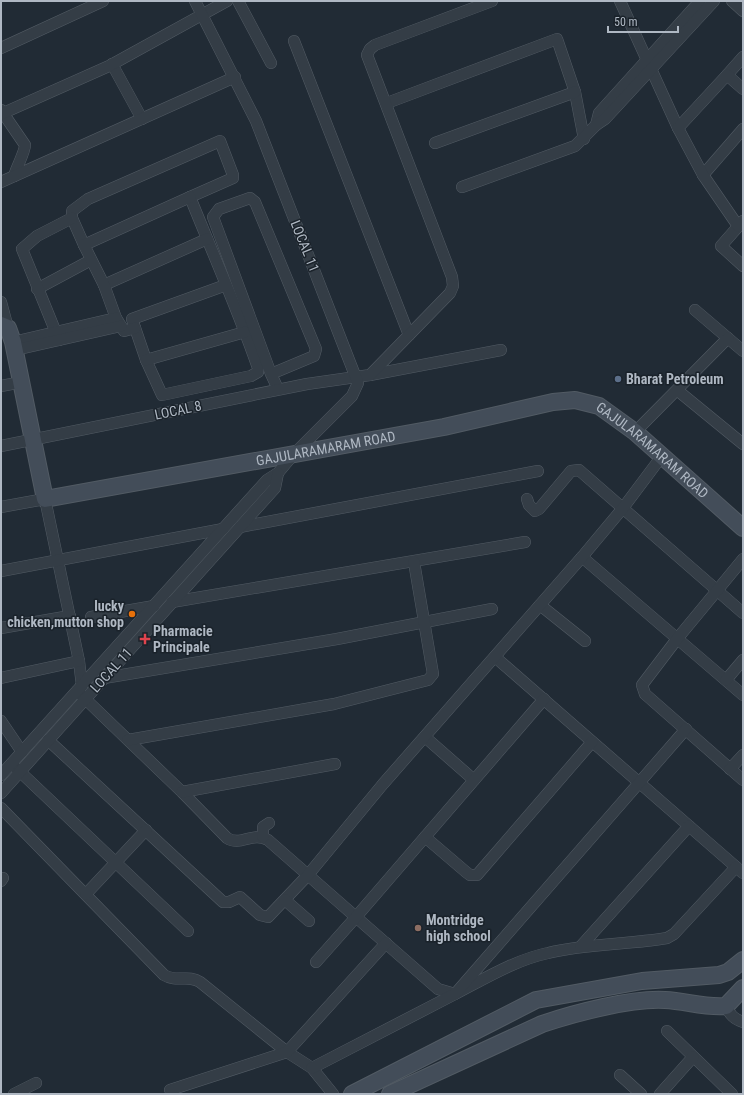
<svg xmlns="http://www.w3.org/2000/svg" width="744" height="1095" font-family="'Roboto Condensed',sans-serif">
<rect width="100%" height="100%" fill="#212b35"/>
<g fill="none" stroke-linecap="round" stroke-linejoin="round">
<defs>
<g id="street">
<polyline points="238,1 271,63"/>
<polyline points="620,1 678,128"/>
<polyline points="732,1 743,11"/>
<polyline points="294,41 409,335"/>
<polyline points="1,48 103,1"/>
<polyline points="112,64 142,119"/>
<polyline points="727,75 743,57"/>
<polyline points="387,103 557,39 575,92 584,139"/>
<path d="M1 110 25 145C25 152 16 168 14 176"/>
<polyline points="1,114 109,66 227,1"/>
<polyline points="596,125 599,113 700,1"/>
<polyline points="435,143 575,92"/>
<polyline points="703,175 743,129"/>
<polyline points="1,182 235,77"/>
<polyline points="462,187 575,146 596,125 605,119 714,1"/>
<polyline points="743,221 721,246 743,266"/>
<polyline points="738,226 703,175 678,128 727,75 743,89"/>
<path d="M84 245 72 218V211L88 199 220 141 233 175V178L190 197C213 254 238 310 258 368V372L251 376 162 395 146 360 132 319 226 285"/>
<polyline points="104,285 207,239"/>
<polyline points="37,289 91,260"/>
<polyline points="1,302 8,328"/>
<polyline points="695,310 743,351"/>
<polyline points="135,328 124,331 116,318 104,285 84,245 190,197"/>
<polyline points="59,340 22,249 37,236 72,218"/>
<polyline points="13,342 116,318"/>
<polyline points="15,350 121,326"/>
<polyline points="146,360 245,332"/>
<polyline points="271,374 314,356 316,349 255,202 250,198 219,209 213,217 271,374 278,389"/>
<polyline points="370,375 501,350"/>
<polyline points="1,386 22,382"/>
<polyline points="677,390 743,444"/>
<polyline points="635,432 728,338"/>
<polyline points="1,446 307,384 370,375 450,293 453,286 452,277 367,55 370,49 375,45 492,1"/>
<polyline points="527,499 529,505 535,511 539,509 571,471 579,470 743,613"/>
<polyline points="1,507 45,499 79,661 82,686"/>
<polyline points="240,527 538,471"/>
<polyline points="582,557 743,695"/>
<polyline points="743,559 677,639 642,685 645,694 743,780"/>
<polyline points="1,571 223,529"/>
<polyline points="172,602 525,542"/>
<polyline points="540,605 585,641"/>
<polyline points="91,617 154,606"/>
<polyline points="1,628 70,616"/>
<polyline points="495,657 743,873"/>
<polyline points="1,678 79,661"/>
<polyline points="104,678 337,639 492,609"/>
<polyline points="726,680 743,660"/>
<path d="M77 691 182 792 227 838C241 847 252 831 268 840L438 989 455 994C484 979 515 960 548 953 587 943 627 945 667 938L674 934 736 867"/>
<polyline points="1,721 22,752"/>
<polyline points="425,737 474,780"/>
<polyline points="48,740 223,902 229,902 240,897 260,915 268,917 308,875 383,784 582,557 623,508 662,456"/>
<polyline points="128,740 334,704 428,680 433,674 414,562"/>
<polyline points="15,767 188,931"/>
<polyline points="730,769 743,755"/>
<polyline points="1,775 267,480 278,473 293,455 352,396 358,383 256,121 195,1"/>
<polyline points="182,792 335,764"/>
<polyline points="1,793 275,488 278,473"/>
<path d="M1 808 164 975C177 983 188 974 200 982L287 1052 312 1068 333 1094"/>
<polyline points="263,837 263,827 269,823"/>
<polyline points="425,837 466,872 470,875 477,875 592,742"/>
<polyline points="1,881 3,878"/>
<polyline points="86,894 146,830"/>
<polyline points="285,900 309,921"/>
<polyline points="581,946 689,826"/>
<polyline points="316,962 356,917 544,699"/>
<path d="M726 1006C730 1015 734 1019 743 1022"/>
<polyline points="667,1031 732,1094"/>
<polyline points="312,1068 455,994 686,729"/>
<polyline points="620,1075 641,1094"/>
<polyline points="170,1090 287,1052 386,943"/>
<polyline points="14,1094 36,1083"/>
<polyline points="660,1094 693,1057"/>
</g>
<g id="secondary">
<path id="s1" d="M1 325 8 328 13 342 45 499 444 427 553 402 575 400 599 406 635 432 743 528"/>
<polyline points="352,1094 536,1000 642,981 719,975 728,972 743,960"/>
<path d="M390 1094 542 1024C575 1013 631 998 665 1000 686 1001 705 1008 726 1006L743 988"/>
</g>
</defs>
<use href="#street" stroke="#525b64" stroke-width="12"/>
<use href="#secondary" stroke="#525b64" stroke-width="18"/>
<use href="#street" stroke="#343d46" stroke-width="11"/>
<use href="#secondary" stroke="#434d59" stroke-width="16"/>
</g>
<circle fill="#5c6f8a" stroke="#1a222a" stroke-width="1.5" cx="618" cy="379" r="4"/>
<circle fill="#e8710a" stroke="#1a222a" stroke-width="1.5" cx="132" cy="614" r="4"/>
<path fill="#e0444e" stroke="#1a222a" stroke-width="1.5" d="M143 633h4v4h4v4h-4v4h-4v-4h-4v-4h4z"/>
<circle fill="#8d6e63" stroke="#1a222a" stroke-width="1.5" cx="418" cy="928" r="4"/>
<g text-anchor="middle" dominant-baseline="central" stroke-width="3" stroke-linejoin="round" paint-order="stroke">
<g font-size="14" fill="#afb8c3" stroke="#1a222a">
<text transform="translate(305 246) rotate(68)">LOCAL 11</text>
<text transform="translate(178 410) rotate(-12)">LOCAL 8</text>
<text stroke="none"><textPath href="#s1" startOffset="468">GAJULARAMARAM ROAD</textPath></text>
<text stroke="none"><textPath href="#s1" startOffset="816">GAJULARAMARAM ROAD</textPath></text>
<text transform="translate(111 670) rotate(-48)">LOCAL 11</text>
</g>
<g font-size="14" font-weight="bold" fill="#afb8c3" stroke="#1a222a" text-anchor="start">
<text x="626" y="379">Bharat Petroleum</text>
<text x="124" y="606" text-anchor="end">lucky<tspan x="124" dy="16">chicken,mutton shop</tspan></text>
<text x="153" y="631">Pharmacie<tspan x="153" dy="16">Principale</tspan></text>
<text x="426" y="920">Montridge<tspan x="426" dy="16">high school</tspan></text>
</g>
</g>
<rect width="744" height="1095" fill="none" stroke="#afb8c3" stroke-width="4"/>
<path d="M608 26v6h70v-6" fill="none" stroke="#afb8c3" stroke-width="2"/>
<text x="614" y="26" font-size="12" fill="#afb8c3" stroke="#1a222a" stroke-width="3" paint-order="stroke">50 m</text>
</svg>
